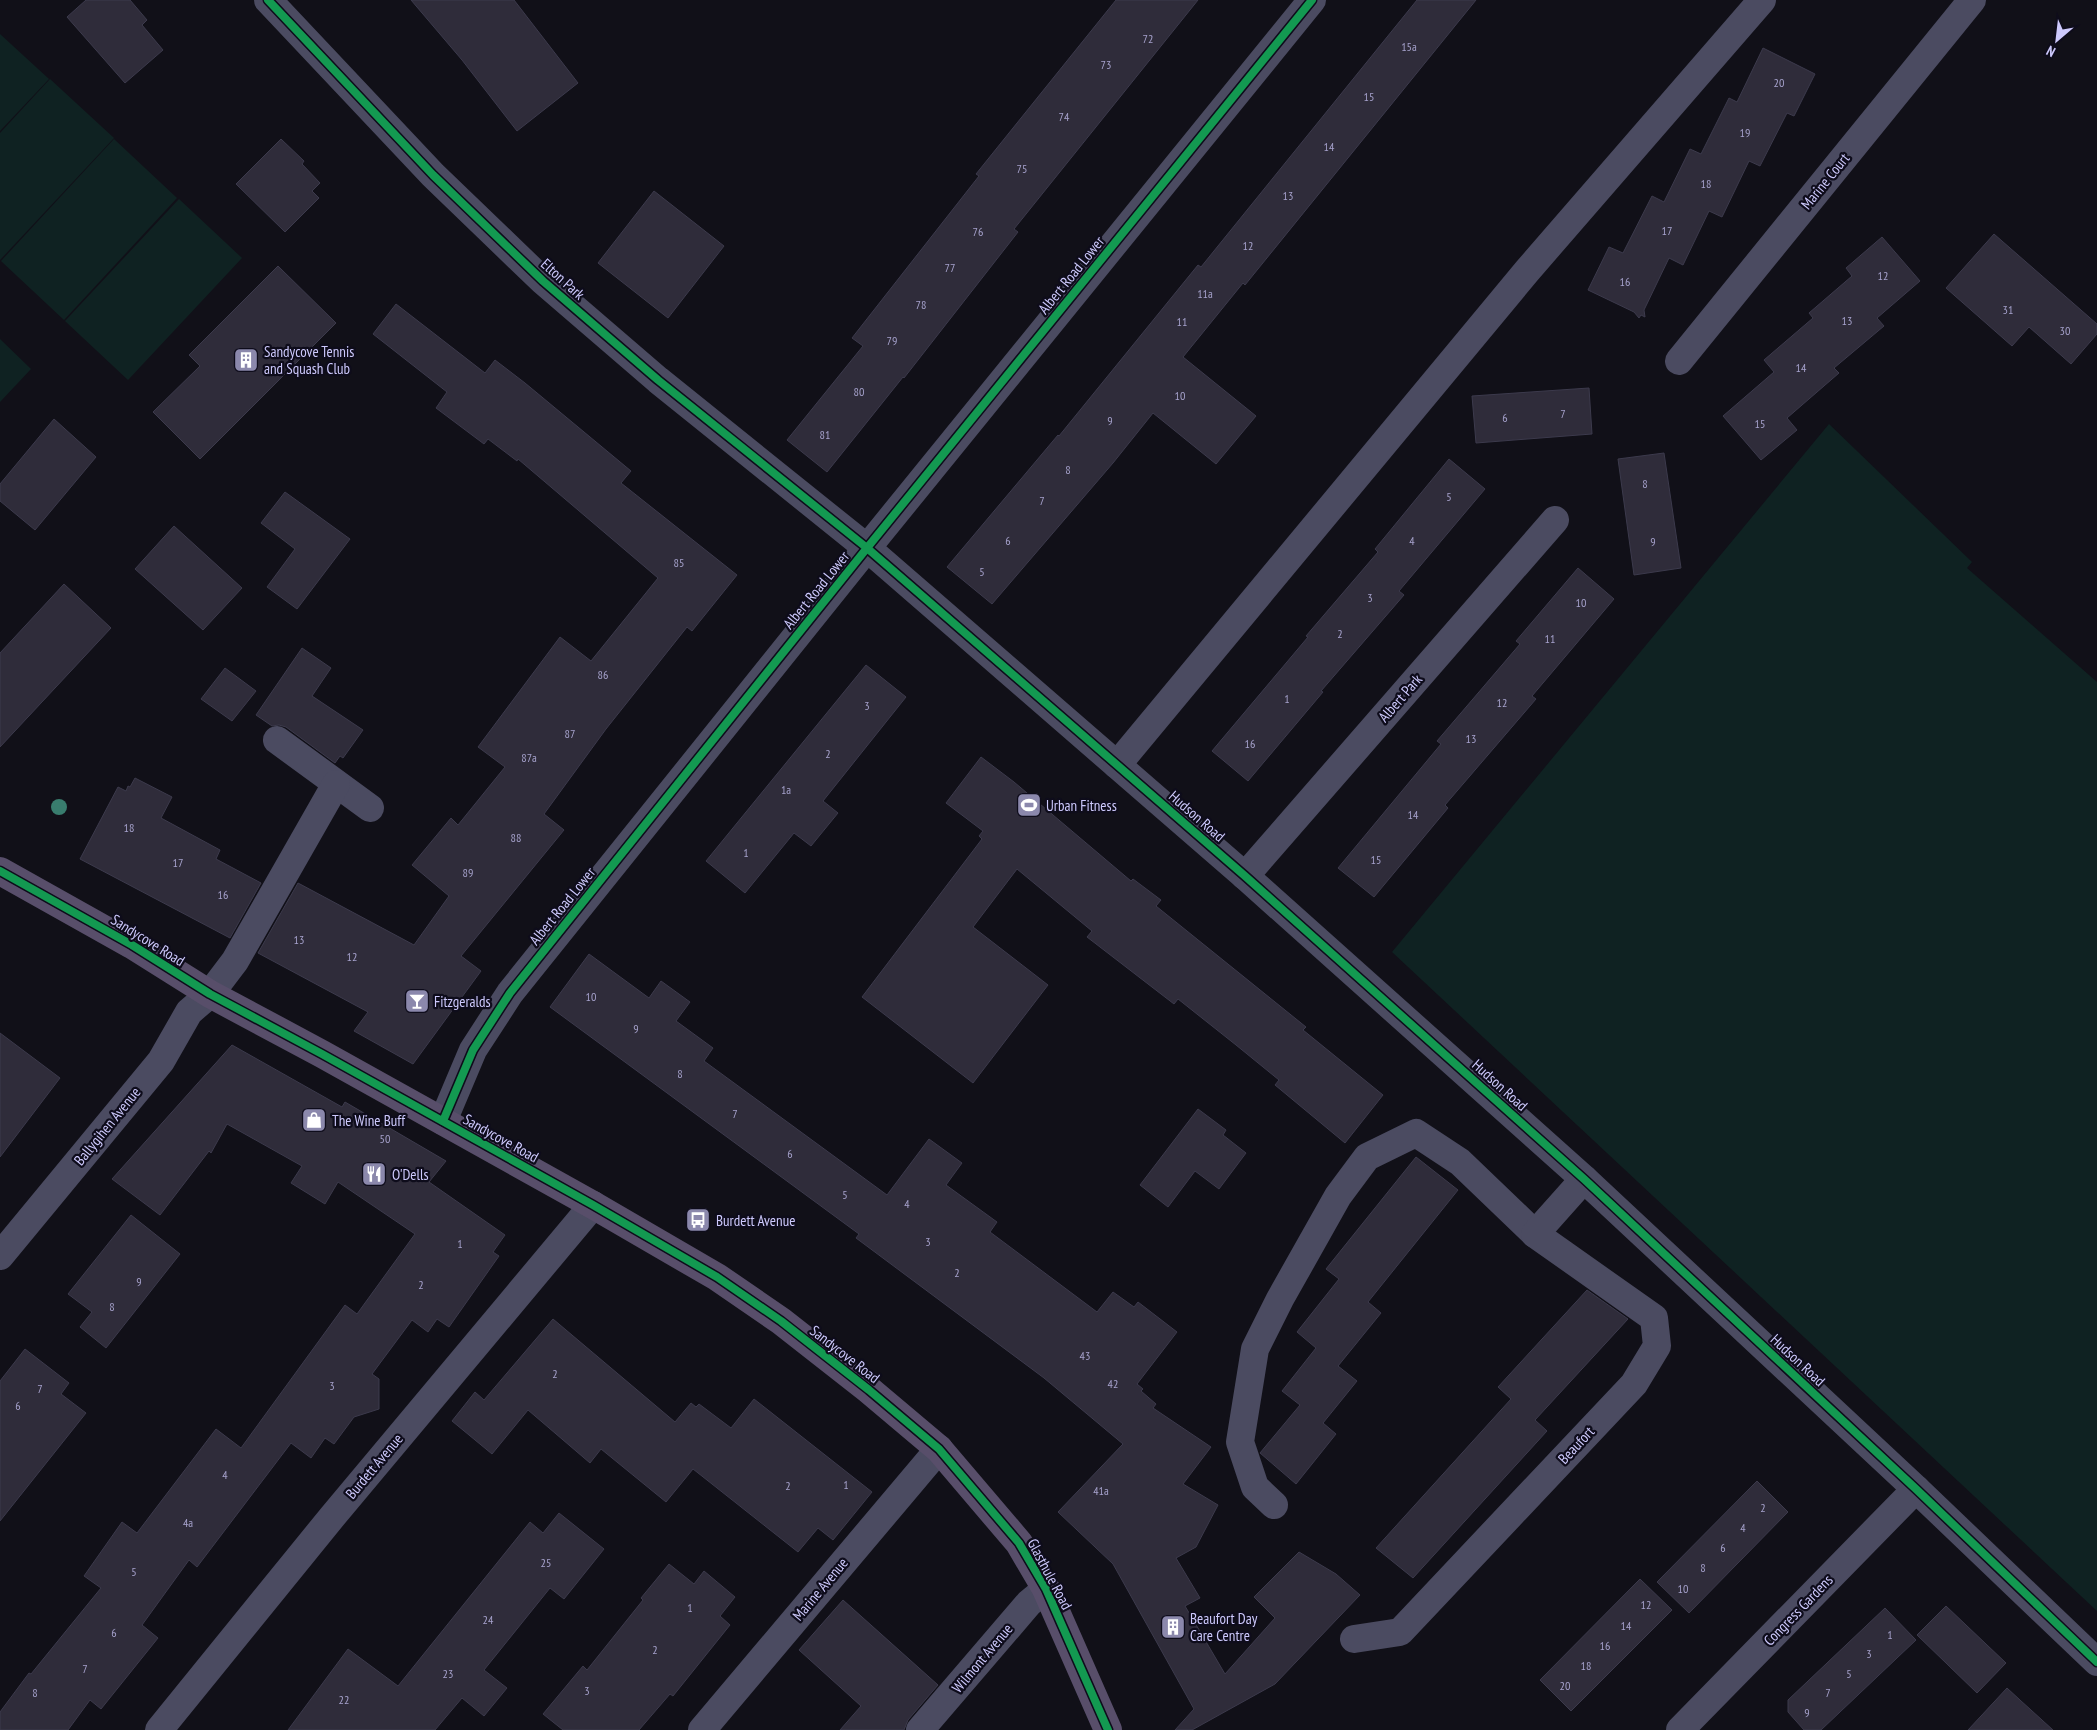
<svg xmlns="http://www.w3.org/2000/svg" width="2097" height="1730" font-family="'PT Sans Narrow',sans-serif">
<rect width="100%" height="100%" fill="#111018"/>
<g fill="#0f2222">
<polygon points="0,34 49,79 0,131"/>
<polygon points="50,79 114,138 0,260 0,133"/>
<polygon points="114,139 177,198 64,320 1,261"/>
<polygon points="179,199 242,258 128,380 65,321"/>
<polygon points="0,339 31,369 0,402"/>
<polygon points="1829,424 1972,562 1967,568 2097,682 2097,1611 1392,952"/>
</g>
<g fill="#2f2c3a" stroke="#3c3a4c">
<polygon points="86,0 130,0 147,20 142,25 163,50 125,83 67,17"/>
<polygon points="411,0 514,0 578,83 517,131 462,60"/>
<polygon points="1116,0 1198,0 1014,229 1018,232 904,378 903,377 827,472 787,440 863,346 852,338 979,176 976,174"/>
<polygon points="1417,0 1476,0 1245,285 1243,283 1183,357 1256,416 1216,464 1153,413 1113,463 992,604 947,567 1058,435 1059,436 1198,265 1201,267"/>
<polygon points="1763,48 1815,74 1794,116 1787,113 1760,166 1749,161 1722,217 1709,211 1683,265 1669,258 1644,310 1645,317 1641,315 1639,318 1634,312 1588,290 1609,247 1623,253 1652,196 1664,202 1690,149 1701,154 1729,98 1737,102"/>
<polygon points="281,139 304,161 302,164 320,183 312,191 319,198 285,232 236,184"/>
<polygon points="654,191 724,246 668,318 598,263"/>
<polygon points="1994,234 2097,324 2097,334 2071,364 2029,327 2012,346 1946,288"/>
<polygon points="1882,237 1920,281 1877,318 1884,326 1834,368 1839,373 1787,418 1797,430 1761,460 1723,416 1774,372 1764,360 1813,318 1809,313 1852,276 1846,268"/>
<polygon points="278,266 336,323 200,459 153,412 200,366 189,355"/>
<polygon points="396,304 485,373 495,360 525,383 631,471 621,483 737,575 692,631 687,627 606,729 544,814 564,830 461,956 481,971 413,1064 354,1031 368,1012 258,953 298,883 414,945 449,896 412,865 451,818 458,825 505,767 478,747 560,637 591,661 658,578 518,459 517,461 488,439 484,444 436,408 447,392 373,334"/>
<polygon points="1589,388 1592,434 1476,443 1472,396"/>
<polygon points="54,419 96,457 35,530 0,501 0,484"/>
<polygon points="1664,453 1681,568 1634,575 1618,459"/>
<polygon points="1449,459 1485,489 1399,591 1404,595 1321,691 1323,692 1248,781 1212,751 1308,637 1306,636 1378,552 1375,549"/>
<polygon points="285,492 350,539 297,609 267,587 295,549 261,523"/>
<polygon points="174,526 242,588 203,630 135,569"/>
<polygon points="1578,568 1614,599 1532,696 1536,699 1445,805 1448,808 1374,897 1338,868 1441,744 1437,741 1520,644 1516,641"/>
<polygon points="64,584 111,628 0,747 0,653"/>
<polygon points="302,648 331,668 312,696 363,730 343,758 340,756 335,763 286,727 279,725 272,726 256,715"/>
<polygon points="866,665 906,697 823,801 838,813 811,846 794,833 745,893 706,861"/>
<polygon points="225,668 256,691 232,721 201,699"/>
<polygon points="981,757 1014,782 1131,881 1133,879 1161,900 1156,906 1306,1027 1303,1030 1383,1095 1345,1143 1275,1085 1279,1080 1236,1045 1178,999 1174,1004 1087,937 1092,931 1017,869 973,927 1048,985 973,1083 862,997 982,839 979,836 983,831 946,803"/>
<polygon points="135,778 172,797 161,818 220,850 216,859 261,883 230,938 80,859 118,787 126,791 128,786 130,787"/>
<polygon points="589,954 649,998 661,981 690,1002 676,1021 713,1048 704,1061 887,1195 929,1139 962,1163 946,1185 997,1222 990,1232 1097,1312 1113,1292 1134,1307 1138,1302 1177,1332 1137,1384 1143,1389 1141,1391 1156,1404 1153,1408 1211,1447 1183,1484 1218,1505 1196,1547 1176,1558 1200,1598 1185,1606 1225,1674 1275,1618 1254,1597 1299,1552 1336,1574 1360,1595 1275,1684 1192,1730 1175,1730 1194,1709 1113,1564 1058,1512 1123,1444 1044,1378 856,1238 859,1234 550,1007"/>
<polygon points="0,1033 60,1078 0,1157"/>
<polygon points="232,1045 342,1107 345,1102 446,1161 429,1182 505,1235 493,1252 499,1256 449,1327 437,1319 428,1332 412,1320 372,1374 379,1379 379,1409 354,1417 334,1444 325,1438 311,1458 291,1443 197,1567 189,1560 142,1625 158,1638 101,1709 90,1700 68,1730 0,1730 0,1712 29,1673 31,1674 101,1588 84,1576 122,1522 137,1533 216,1429 241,1448 345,1305 357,1314 415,1234 338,1182 325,1204 291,1183 302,1166 227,1124 211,1153 209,1151 160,1215 112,1179"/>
<polygon points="1198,1109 1226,1130 1223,1135 1246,1153 1219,1189 1195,1171 1168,1207 1140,1185"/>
<polygon points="1416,1157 1458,1190 1368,1302 1381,1313 1338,1366 1357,1381 1323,1423 1336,1434 1296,1484 1260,1453 1300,1405 1282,1391 1316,1348 1297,1332 1339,1279 1326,1269"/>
<polygon points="131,1215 180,1254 106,1348 80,1327 92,1312 68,1294"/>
<polygon points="1587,1290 1628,1319 1535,1420 1547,1431 1413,1578 1376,1548 1511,1399 1498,1387"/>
<polygon points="553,1319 675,1422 691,1403 696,1407 699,1404 731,1428 754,1399 872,1492 833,1540 818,1528 798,1552 693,1469 666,1502 601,1449 590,1463 528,1410 492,1454 452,1421 475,1392 484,1400"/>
<polygon points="25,1349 69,1383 61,1394 86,1413 0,1521 0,1381"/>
<polygon points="1757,1481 1788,1512 1689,1613 1657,1582"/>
<polygon points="559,1513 604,1549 564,1599 550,1588 484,1670 507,1688 484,1716 462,1698 435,1730 288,1730 348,1649 398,1686 530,1522 543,1533"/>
<polygon points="669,1564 694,1584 704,1571 735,1597 720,1616 730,1625 673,1696 670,1694 639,1730 563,1730 543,1714 583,1666 587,1670 643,1600 641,1598"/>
<polygon points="1640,1579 1672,1610 1571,1711 1540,1680"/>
<polygon points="843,1600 938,1685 908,1720 904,1730 840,1730 861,1706 799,1650"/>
<polygon points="1946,1606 2006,1663 1977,1693 1917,1635"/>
<polygon points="1885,1608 1916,1640 1821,1730 1804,1730 1788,1712 1788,1700"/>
<polygon points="2007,1688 2020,1700 2053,1730 1968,1730"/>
</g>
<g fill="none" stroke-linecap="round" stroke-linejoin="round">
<g stroke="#4b4b61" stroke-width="28">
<polyline points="268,0 433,175 543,281 658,380 867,548 1245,876 1584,1179 1916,1489 2097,1662"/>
<polyline points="1679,361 1972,0"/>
<polyline points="277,740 370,808"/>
<polyline points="1117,765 1527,271 1762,0"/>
<polyline points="1245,876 1555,520"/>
<polyline points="443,1121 473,1050 510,993 867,548 1312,0"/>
<polyline points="0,1256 161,1061 189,1012 210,994 235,961 336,784"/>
<polyline points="1274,1505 1255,1487 1240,1442 1255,1349 1280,1299 1338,1196 1367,1157 1416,1133 1460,1162 1535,1234"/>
<polyline points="1354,1639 1400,1632 1634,1384 1657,1346 1654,1318 1535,1234 1584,1179"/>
<polyline points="159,1730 332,1517 593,1205"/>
<polyline points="702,1730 939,1449"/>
<polyline points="920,1730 1029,1603 1046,1589"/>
<polyline points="1680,1730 1916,1489"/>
</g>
<polyline stroke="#584e6a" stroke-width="28" points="0,871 132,945 210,994 322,1054 593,1205 717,1277 781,1321 869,1390 939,1449 1019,1543 1046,1589 1108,1730"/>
<defs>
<g id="cycleway">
<polyline points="268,0 433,175 543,281 658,380 867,548 1245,876 1584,1179 1916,1489 2097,1662"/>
<polyline points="0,871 132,945 210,994 322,1054 593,1205 717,1277 781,1321 869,1390 939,1449 1019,1543 1046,1589 1108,1730"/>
<polyline points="443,1121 473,1050 510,993 867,548 1312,0"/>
</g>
</defs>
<use href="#cycleway" stroke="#0e0c1b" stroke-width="11"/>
<use href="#cycleway" stroke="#139951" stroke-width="8"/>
</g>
<circle fill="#397d6e" cx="59" cy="807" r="8"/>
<defs>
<symbol id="building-square" viewBox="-11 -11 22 22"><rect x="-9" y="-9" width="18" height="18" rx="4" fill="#8b88ac" stroke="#0e0c1b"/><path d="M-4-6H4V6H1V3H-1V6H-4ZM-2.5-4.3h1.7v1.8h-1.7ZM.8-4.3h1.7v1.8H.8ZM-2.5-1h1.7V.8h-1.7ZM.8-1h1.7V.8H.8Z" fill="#fff"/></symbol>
<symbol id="stadium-square" viewBox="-11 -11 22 22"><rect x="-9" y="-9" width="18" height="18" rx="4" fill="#8b88ac" stroke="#0e0c1b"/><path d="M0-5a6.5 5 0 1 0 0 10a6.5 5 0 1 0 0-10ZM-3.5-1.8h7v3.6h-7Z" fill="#fff"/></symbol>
<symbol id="bar-square" viewBox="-11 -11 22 22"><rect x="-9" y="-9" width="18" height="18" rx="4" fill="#8b88ac" stroke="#0e0c1b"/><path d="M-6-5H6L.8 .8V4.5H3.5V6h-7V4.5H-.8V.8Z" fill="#fff"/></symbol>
<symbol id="shop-square" viewBox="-11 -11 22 22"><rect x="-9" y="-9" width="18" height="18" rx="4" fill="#8b88ac" stroke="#0e0c1b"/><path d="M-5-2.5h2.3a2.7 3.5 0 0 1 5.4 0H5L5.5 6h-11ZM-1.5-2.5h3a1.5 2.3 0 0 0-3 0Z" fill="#fff"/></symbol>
<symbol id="restaurant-square" viewBox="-11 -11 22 22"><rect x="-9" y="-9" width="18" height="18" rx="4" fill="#8b88ac" stroke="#0e0c1b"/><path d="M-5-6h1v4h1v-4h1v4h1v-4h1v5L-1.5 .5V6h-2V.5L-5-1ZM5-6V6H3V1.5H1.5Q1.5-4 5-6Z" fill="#fff"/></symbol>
<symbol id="bus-square" viewBox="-11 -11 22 22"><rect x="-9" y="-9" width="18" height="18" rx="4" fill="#8b88ac" stroke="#0e0c1b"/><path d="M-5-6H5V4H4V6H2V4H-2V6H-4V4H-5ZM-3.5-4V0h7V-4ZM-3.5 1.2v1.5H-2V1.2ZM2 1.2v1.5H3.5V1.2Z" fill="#fff"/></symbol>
</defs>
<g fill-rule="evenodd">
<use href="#building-square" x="232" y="346" width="28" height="28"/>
<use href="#stadium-square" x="1015" y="791" width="28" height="28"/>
<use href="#bar-square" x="403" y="987" width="28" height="28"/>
<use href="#shop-square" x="300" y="1106" width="28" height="28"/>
<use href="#restaurant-square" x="360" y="1160" width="28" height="28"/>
<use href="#bus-square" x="684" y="1206" width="28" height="28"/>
<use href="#building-square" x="1159" y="1613" width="28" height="28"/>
</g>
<g text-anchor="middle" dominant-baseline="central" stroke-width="4.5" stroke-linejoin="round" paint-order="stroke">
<g font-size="12" fill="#a6a2cc">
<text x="1148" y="38">72</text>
<text x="1409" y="46">15a</text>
<text x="1106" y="64">73</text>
<text x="1779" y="82">20</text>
<text x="1369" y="96">15</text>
<text x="1064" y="116">74</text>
<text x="1745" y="132">19</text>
<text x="1329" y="146">14</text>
<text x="1022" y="168">75</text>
<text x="1706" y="183">18</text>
<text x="1288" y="195">13</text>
<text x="1667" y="230">17</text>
<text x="978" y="231">76</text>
<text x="1248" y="245">12</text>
<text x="950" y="267">77</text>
<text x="1883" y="275">12</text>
<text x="1625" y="281">16</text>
<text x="1205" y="293">11a</text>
<text x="921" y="304">78</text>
<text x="2008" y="309">31</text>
<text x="1847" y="320">13</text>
<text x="1182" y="321">11</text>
<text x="2065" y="330">30</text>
<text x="892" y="340">79</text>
<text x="1801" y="367">14</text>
<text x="859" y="391">80</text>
<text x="1180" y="395">10</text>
<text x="1563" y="413">7</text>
<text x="1505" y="417">6</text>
<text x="1110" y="420">9</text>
<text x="1760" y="423">15</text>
<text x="825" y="434">81</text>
<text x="1068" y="469">8</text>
<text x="1645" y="483">8</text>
<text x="1449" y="496">5</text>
<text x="1042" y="500">7</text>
<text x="1008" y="540">6</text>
<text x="1412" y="540">4</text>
<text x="1653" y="541">9</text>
<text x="679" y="562">85</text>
<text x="982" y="571">5</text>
<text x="1370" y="597">3</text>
<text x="1581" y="602">10</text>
<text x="1340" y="633">2</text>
<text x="1550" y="638">11</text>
<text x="603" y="674">86</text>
<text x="1287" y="698">1</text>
<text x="1502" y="702">12</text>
<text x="867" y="705">3</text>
<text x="570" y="733">87</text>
<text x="1471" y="738">13</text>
<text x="1250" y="743">16</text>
<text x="828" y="753">2</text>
<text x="529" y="757">87a</text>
<text x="786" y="789">1a</text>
<text x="1413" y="814">14</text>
<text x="129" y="827">18</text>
<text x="516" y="837">88</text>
<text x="746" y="852">1</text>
<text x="1376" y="859">15</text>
<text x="178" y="862">17</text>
<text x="468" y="872">89</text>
<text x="223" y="894">16</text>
<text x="299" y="939">13</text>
<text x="352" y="956">12</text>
<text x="591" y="996">10</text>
<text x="636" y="1028">9</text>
<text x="680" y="1073">8</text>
<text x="735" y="1113">7</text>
<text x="385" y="1138">50</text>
<text x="790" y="1153">6</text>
<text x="845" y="1194">5</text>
<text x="907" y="1203">4</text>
<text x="928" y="1241">3</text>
<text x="460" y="1243">1</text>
<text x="957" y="1272">2</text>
<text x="139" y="1281">9</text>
<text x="421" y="1284">2</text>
<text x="112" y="1306">8</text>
<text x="1085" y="1355">43</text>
<text x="555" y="1373">2</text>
<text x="1113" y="1383">42</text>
<text x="332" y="1385">3</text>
<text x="40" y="1388">7</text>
<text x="18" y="1405">6</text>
<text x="225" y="1474">4</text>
<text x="846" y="1484">1</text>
<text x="788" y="1485">2</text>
<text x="1101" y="1490">41a</text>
<text x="1763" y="1507">2</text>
<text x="188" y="1522">4a</text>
<text x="1743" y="1527">4</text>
<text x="1723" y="1547">6</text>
<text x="546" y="1562">25</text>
<text x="1703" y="1567">8</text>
<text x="134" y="1571">5</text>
<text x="1683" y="1588">10</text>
<text x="1646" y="1604">12</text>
<text x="690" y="1607">1</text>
<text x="488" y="1619">24</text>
<text x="1626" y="1625">14</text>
<text x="114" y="1632">6</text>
<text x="1890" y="1634">1</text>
<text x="1605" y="1645">16</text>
<text x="655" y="1649">2</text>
<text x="1869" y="1653">3</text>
<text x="1586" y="1665">18</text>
<text x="85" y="1668">7</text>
<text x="448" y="1673">23</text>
<text x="1849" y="1673">5</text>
<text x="1565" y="1685">20</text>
<text x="587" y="1690">3</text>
<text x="35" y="1692">8</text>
<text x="1828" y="1692">7</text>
<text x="344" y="1699">22</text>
<text x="1807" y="1712">9</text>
</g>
<g font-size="15" fill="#cdc9fc" stroke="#0e0c1b">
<text transform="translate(1825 181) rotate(-51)">Marine Court</text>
<text transform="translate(1071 275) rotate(-51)">Albert Road Lower</text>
<text transform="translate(563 279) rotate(42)">Elton Park</text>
<text transform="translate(816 590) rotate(-51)">Albert Road Lower</text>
<text transform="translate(1400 698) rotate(-49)">Albert Park</text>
<text transform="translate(1197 816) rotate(41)">Hudson Road</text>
<text transform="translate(562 906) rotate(-51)">Albert Road Lower</text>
<text transform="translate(148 940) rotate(32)">Sandycove Road</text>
<text transform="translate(1500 1085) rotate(42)">Hudson Road</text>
<text transform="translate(107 1126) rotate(-51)">Ballygihen Avenue</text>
<text transform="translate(501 1138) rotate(29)">Sandycove Road</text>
<text transform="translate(845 1354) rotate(38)">Sandycove Road</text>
<text transform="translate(1798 1360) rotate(43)">Hudson Road</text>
<text transform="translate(1576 1445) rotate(-47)">Beaufort</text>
<text transform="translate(374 1466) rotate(-50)">Burdett Avenue</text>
<text transform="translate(1050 1574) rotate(62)">Glasthule Road</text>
<text transform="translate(820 1589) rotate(-50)">Marine Avenue</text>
<text transform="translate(1798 1610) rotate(-46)">Congress Gardens</text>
<text transform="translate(982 1658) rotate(-50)">Wilmont Avenue</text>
</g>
<g font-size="15" fill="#cdc9fc" stroke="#0e0c1b" text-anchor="start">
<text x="264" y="351">Sandycove Tennis<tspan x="264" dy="17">and Squash Club</tspan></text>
<text x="1046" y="805">Urban Fitness</text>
<text x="434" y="1001">Fitzgeralds</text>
<text x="332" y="1120">The Wine Buff</text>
<text x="392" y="1174">O'Dells</text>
<text x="716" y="1220">Burdett Avenue</text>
<text x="1190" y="1618">Beaufort Day<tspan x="1190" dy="17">Care Centre</tspan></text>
</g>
</g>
<g transform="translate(2057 40) rotate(208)" stroke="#0e0c1b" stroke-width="4" paint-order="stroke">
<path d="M0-4L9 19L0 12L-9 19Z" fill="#cdc9fc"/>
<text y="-8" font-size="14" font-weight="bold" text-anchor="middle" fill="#cdc9fc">N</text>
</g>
</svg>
